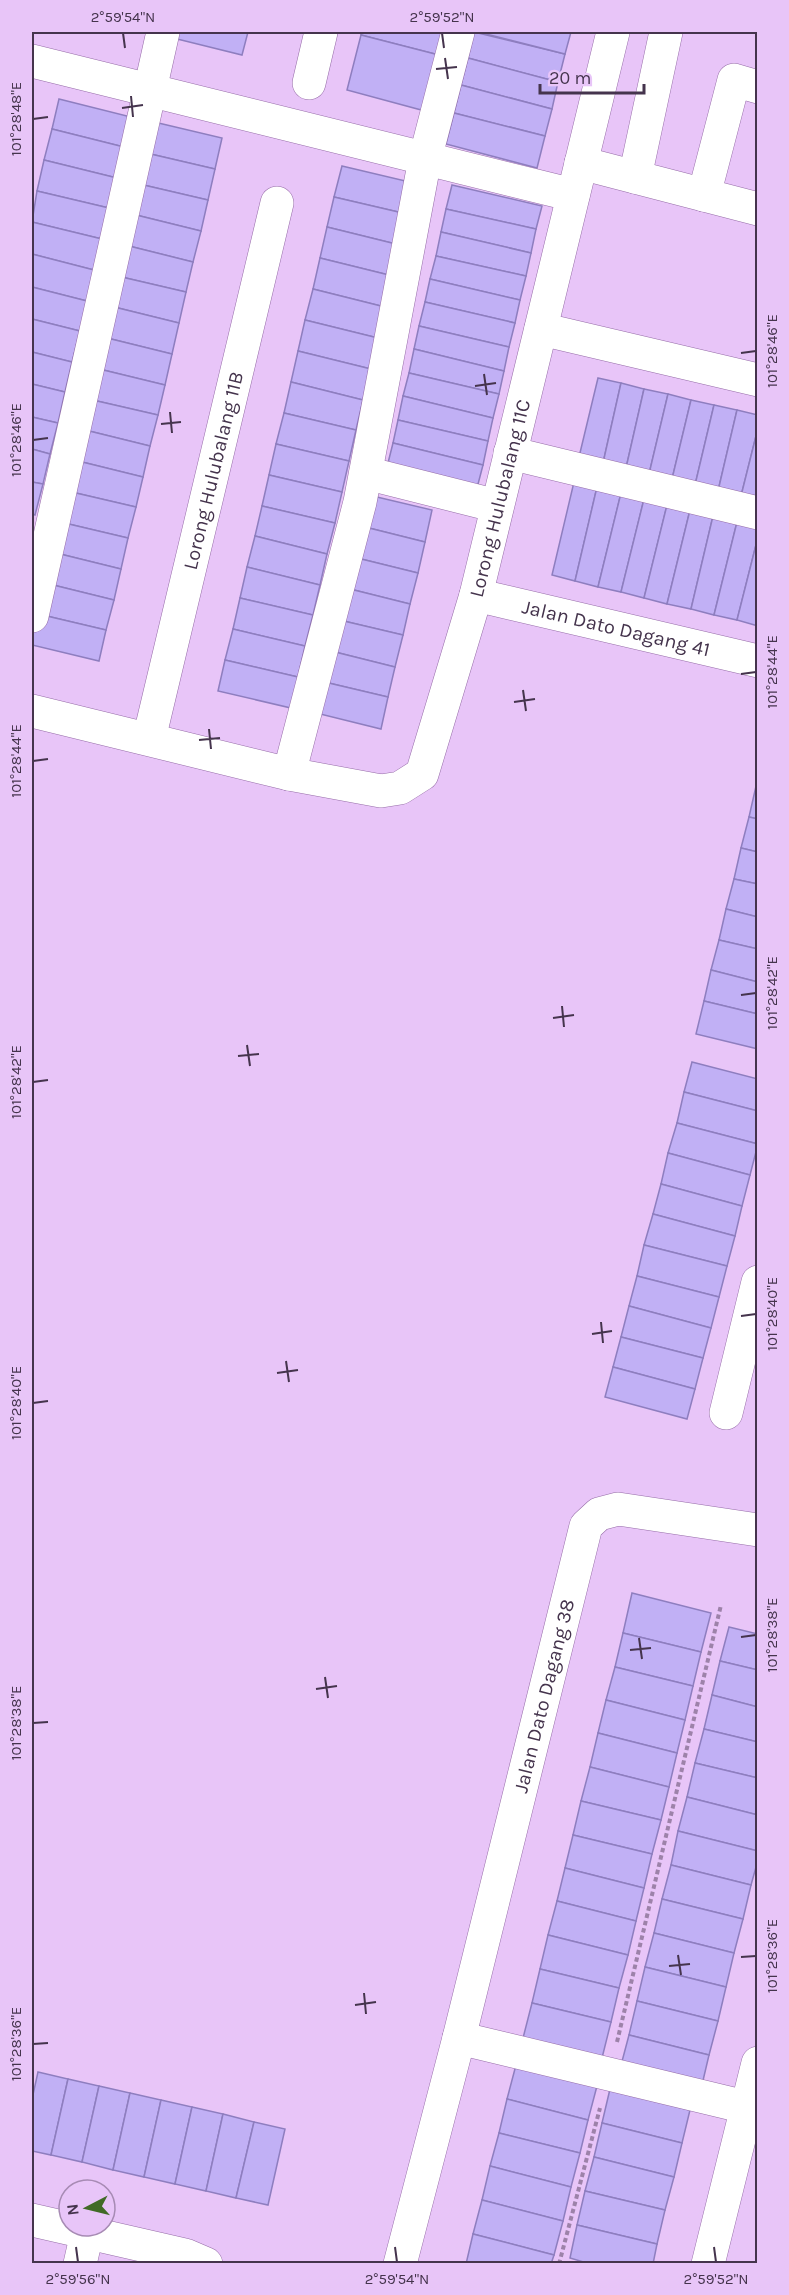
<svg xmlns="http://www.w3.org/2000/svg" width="789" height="2295" font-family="Karla,sans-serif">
<rect width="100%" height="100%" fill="#e8c5f8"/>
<g fill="#c1b0f5" stroke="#8e7ebf" stroke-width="1.5">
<polygon points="171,32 248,32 242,55 169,37"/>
<polygon points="362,32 445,32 439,55 361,35"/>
<polygon points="474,32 565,54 558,82 468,58"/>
<polygon points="478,32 571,32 565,54"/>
<polygon points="361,35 439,55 425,111 347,90"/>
<polygon points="468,58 558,82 552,109 461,85"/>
<polygon points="461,85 552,109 545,136 454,113"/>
<polygon points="59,99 131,117 124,147 52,129"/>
<polygon points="454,113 545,136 537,168 446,144"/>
<polygon points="150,121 222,138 215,169 142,152"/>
<polygon points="52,129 124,147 117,178 44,160"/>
<polygon points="142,152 215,169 208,200 135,183"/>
<polygon points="44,160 117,178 109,208 37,191"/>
<polygon points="342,166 414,183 407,214 334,197"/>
<polygon points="135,183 208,200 201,231 128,213"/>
<polygon points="452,185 542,206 536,229 446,209"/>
<polygon points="37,191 109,208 102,239 32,222"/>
<polygon points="334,197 407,214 400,245 327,227"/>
<polygon points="446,209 536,229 531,253 441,232"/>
<polygon points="128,213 201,231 193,262 121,244"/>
<polygon points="32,222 102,239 94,270 32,254"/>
<polygon points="327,227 400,245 393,276 320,258"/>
<polygon points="441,232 531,253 526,276 436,256"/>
<polygon points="121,244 193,262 186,292 113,275"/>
<polygon points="32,254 94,270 87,301 32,287"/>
<polygon points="436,256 526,276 520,300 430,279"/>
<polygon points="320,258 393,276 385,307 313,289"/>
<polygon points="113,275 186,292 179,323 106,305"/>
<polygon points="430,279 520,300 515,323 425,302"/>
<polygon points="32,287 87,301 80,331 32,319"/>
<polygon points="313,289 385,307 378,338 305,320"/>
<polygon points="425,302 515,323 509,347 419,326"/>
<polygon points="106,305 179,323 172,354 99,336"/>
<polygon points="32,319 80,331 72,362 32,352"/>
<polygon points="305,320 378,338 371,369 298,351"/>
<polygon points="419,326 509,347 504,371 414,349"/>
<polygon points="99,336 172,354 165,385 91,367"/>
<polygon points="414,349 504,371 499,394 409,373"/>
<polygon points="298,351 371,369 363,400 291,382"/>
<polygon points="32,352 72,362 65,392 32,384"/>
<polygon points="91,367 165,385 158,415 84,398"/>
<polygon points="409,373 499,394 493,418 403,396"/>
<polygon points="598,378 621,383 603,463 579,457"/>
<polygon points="291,382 363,400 356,430 284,413"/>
<polygon points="621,383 644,389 626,468 603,463"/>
<polygon points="32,384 65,392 58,423 32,417"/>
<polygon points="644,389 668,394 649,474 626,468"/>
<polygon points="668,394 691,400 672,479 649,474"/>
<polygon points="403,396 493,418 488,441 398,420"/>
<polygon points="84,398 158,415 150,446 77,428"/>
<polygon points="691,400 714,405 695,485 672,479"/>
<polygon points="714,405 737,410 718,491 695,485"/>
<polygon points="737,410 758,415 758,428 741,496 718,491"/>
<polygon points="284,413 356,430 349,461 276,444"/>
<polygon points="32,417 58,423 50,454 32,449"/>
<polygon points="398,420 488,441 483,465 393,443"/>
<polygon points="77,428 150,446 143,477 70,459"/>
<polygon points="758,428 758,500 741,496"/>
<polygon points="393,443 483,465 477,488 387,467"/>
<polygon points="276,444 349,461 342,492 269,475"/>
<polygon points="32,449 50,454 43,484 32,482"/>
<polygon points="70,459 143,477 136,507 63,490"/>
<polygon points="269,475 342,492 335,523 262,506"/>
<polygon points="32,482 43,484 35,515 32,514"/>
<polygon points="574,482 597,487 575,581 552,575"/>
<polygon points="597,487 621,493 598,587 575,581"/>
<polygon points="63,490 136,507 128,538 56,521"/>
<polygon points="360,493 432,510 425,542 353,524"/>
<polygon points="621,493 644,499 621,592 598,587"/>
<polygon points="644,499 667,505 644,598 621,592"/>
<polygon points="667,505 690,510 667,604 644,598"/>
<polygon points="262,506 335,523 327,554 255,536"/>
<polygon points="690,510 713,516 691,609 667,604"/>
<polygon points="713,516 737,522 714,615 691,609"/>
<polygon points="56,521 128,538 121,569 48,551"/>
<polygon points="737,522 758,527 758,537 737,620 714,615"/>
<polygon points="353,524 425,542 418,573 345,555"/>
<polygon points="255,536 327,554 320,585 247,567"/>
<polygon points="758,537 758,626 737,620"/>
<polygon points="48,551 121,569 114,600 41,582"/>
<polygon points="345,555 418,573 410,604 338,586"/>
<polygon points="247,567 320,585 313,615 240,598"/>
<polygon points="41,582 114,600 106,630 34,613"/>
<polygon points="338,586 410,604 403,635 331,618"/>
<polygon points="240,598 313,615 305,646 233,629"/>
<polygon points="34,613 106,630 99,661 32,645"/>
<polygon points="331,618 403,635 395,667 323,649"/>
<polygon points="233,629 305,646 298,677 225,660"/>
<polygon points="323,649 395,667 388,697 316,680"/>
<polygon points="225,660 298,677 291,708 218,691"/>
<polygon points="316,680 388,697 381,729 308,711"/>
<polygon points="756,786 758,787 758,819 749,817"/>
<polygon points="749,817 758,819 758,852 741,848"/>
<polygon points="741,848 758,852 758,884 734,879"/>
<polygon points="734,879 758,884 758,917 726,909"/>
<polygon points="726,909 758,917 758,949 719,940"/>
<polygon points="719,940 758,949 758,982 711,970"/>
<polygon points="711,970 758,982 758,1014 704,1001"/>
<polygon points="704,1001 758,1014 758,1049 696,1034"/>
<polygon points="692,1062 758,1079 758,1111 684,1092"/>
<polygon points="684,1092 758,1111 758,1144 677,1123"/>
<polygon points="677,1123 758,1144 750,1175 668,1153"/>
<polygon points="668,1153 750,1175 742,1206 661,1184"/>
<polygon points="661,1184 742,1206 735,1236 653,1214"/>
<polygon points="653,1214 735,1236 727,1266 644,1245"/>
<polygon points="644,1245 727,1266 719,1297 637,1276"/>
<polygon points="637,1276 719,1297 711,1328 629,1306"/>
<polygon points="629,1306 711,1328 703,1358 621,1337"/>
<polygon points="621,1337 703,1358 695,1389 613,1367"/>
<polygon points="613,1367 695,1389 687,1419 605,1397"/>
<polygon points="632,1593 711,1613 701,1652 623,1633"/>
<polygon points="729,1627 758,1634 758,1670 720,1661"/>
<polygon points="623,1633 701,1652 693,1686 615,1667"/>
<polygon points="720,1661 758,1670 758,1707 712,1695"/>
<polygon points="615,1667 693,1686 685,1720 606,1700"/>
<polygon points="712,1695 758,1707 758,1742 704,1729"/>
<polygon points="606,1700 685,1720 677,1753 598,1733"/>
<polygon points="704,1729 758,1742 758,1778 695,1763"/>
<polygon points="598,1733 677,1753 669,1787 590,1767"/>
<polygon points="695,1763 758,1778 758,1815 687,1797"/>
<polygon points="590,1767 669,1787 661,1820 581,1801"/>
<polygon points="687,1797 758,1815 758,1851 678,1831"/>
<polygon points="581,1801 661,1820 652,1854 573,1835"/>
<polygon points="678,1831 758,1851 758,1860 751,1885 671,1865"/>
<polygon points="573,1835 652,1854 644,1888 565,1868"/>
<polygon points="671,1865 751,1885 743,1919 662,1899"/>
<polygon points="565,1868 644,1888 636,1921 557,1901"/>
<polygon points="662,1899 743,1919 734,1953 654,1933"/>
<polygon points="557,1901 636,1921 628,1955 548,1935"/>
<polygon points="654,1933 734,1953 726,1987 645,1967"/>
<polygon points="548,1935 628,1955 619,1988 540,1969"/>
<polygon points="645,1967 726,1987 718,2021 637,2001"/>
<polygon points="540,1969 619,1988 611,2022 532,2003"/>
<polygon points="637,2001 718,2021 709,2055 629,2035"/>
<polygon points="532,2003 611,2022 601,2062 522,2042"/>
<polygon points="629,2035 709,2055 701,2089 620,2069"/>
<polygon points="516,2065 597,2086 588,2120 507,2099"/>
<polygon points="38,2072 68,2079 51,2155 32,2151 32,2099"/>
<polygon points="68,2079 99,2086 82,2162 51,2155"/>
<polygon points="99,2086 130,2093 113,2170 82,2162"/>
<polygon points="610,2089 690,2110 682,2143 602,2123"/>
<polygon points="130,2093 161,2100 144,2177 113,2170"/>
<polygon points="507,2099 588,2120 580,2153 499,2133"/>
<polygon points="161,2100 192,2107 175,2184 144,2177"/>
<polygon points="192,2107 223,2114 206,2191 175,2184"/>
<polygon points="223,2114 254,2122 236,2198 206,2191"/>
<polygon points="254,2122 285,2129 268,2205 236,2198"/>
<polygon points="602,2123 682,2143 674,2177 594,2157"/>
<polygon points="499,2133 580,2153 571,2187 490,2166"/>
<polygon points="594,2157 674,2177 665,2210 585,2191"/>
<polygon points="490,2166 571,2187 563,2221 482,2200"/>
<polygon points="585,2191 665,2210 657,2244 577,2225"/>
<polygon points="482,2200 563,2221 554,2255 473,2234"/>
<polygon points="577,2225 657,2244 653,2264 590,2264 570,2258"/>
<polygon points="473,2234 554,2255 551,2264 466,2264"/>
</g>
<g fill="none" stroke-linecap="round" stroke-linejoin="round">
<defs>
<g id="minor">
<polyline points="32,61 573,195"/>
<polyline points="309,83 321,32"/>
<polyline points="581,163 758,209"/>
<polyline points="635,177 666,32"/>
<polyline points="704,195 734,80 758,87"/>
<polyline points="541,329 758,380"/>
<polyline points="510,453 758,513"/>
<polyline points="366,473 497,506"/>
<path id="s1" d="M476 595 758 661"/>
<polyline points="32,616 163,32"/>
<path id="s2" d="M32 711 289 774 381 791 400 788 422 774 476 595 613 32"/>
<path id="s3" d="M149 739 277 203"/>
<polyline points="289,774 360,502 425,159 458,32"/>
<polyline points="726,1413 758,1282"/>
<polyline points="459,2038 758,2110"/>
<polyline points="32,2220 185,2255 206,2264"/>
<polyline points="80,2264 87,2233"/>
<path id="s4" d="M400 2264 459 2038 586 1526 599 1514 618 1509 758 1530"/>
<polyline points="708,2264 758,2063"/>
</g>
</defs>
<use href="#minor" stroke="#966da8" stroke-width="34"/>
<g stroke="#9d82a9" stroke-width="4" stroke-dasharray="4.5 3" stroke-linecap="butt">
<polyline points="617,2042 721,1605"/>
<polyline points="559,2264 600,2108"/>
</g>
<use href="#minor" stroke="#fff" stroke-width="33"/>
</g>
<path fill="none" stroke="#45344d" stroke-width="2" d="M123 33 125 48M442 33 444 48M445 58 448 79M436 69 457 67M131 96 133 117M122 108 143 105M33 119 48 117M741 353 756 351M484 374 487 395M475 386 496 383M170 412 172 433M161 424 181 422M33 440 48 438M741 674 756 672M523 690 526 711M514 702 535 699M209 729 211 749M199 740 220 738M33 761 48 759M741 995 756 993M562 1006 564 1027M553 1018 574 1015M247 1045 250 1066M238 1056 259 1054M33 1082 48 1080M741 1316 756 1314M601 1322 603 1343M592 1334 612 1331M286 1361 289 1382M277 1373 298 1370M33 1403 48 1401M741 1637 756 1635M639 1638 642 1659M630 1650 651 1648M325 1677 328 1698M316 1689 337 1686M33 1723 48 1722M678 1955 681 1975M741 1957 756 1956M669 1966 690 1964M364 1993 366 2014M355 2005 376 2002M33 2044 48 2043M76 2247 78 2262M395 2247 397 2262M714 2247 716 2262"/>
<g text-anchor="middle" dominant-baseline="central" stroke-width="4.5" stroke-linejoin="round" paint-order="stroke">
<g font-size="20" fill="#45344d" stroke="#e8c5f8">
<text stroke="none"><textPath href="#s3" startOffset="276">Lorong Hulubalang 11B</textPath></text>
<text stroke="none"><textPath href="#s2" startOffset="690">Lorong Hulubalang 11C</textPath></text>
<text stroke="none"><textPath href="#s1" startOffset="144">Jalan Dato Dagang 41</textPath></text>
<text stroke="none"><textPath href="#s4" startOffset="586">Jalan Dato Dagang 38</textPath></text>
</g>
</g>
<rect width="789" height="2295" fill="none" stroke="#e8c5f8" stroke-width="66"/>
<g transform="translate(87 2208) rotate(263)"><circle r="28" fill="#e8c5f8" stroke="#a78bb4" stroke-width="1.5"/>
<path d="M0-4.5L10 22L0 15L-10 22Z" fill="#416a27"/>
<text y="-9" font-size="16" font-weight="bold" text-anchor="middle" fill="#45344d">N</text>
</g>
<path d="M540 84v9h104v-9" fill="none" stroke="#45344d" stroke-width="3"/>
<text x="549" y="84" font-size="18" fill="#45344d" stroke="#e8c5f8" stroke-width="4.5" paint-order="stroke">20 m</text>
<rect x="33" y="33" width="723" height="2229" fill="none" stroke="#45344d" stroke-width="2"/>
<g font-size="15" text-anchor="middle" fill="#45344d">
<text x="123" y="22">2°59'54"N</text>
<text x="442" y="22">2°59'52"N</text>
<text transform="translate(16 119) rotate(-90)" y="5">101°28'48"E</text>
<text transform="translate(772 351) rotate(-90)" y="5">101°28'46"E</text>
<text transform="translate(16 440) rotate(-90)" y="5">101°28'46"E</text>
<text transform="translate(772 672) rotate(-90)" y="5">101°28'44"E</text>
<text transform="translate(16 761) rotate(-90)" y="5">101°28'44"E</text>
<text transform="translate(772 993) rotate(-90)" y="5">101°28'42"E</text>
<text transform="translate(16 1082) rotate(-90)" y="5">101°28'42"E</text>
<text transform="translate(772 1314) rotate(-90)" y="5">101°28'40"E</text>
<text transform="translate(16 1403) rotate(-90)" y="5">101°28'40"E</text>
<text transform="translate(772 1635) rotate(-90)" y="5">101°28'38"E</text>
<text transform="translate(16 1723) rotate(-90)" y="5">101°28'38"E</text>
<text transform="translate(772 1956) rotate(-90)" y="5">101°28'36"E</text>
<text transform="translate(16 2044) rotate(-90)" y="5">101°28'36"E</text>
<text x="78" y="2284">2°59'56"N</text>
<text x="397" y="2284">2°59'54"N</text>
<text x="716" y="2284">2°59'52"N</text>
</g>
</svg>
